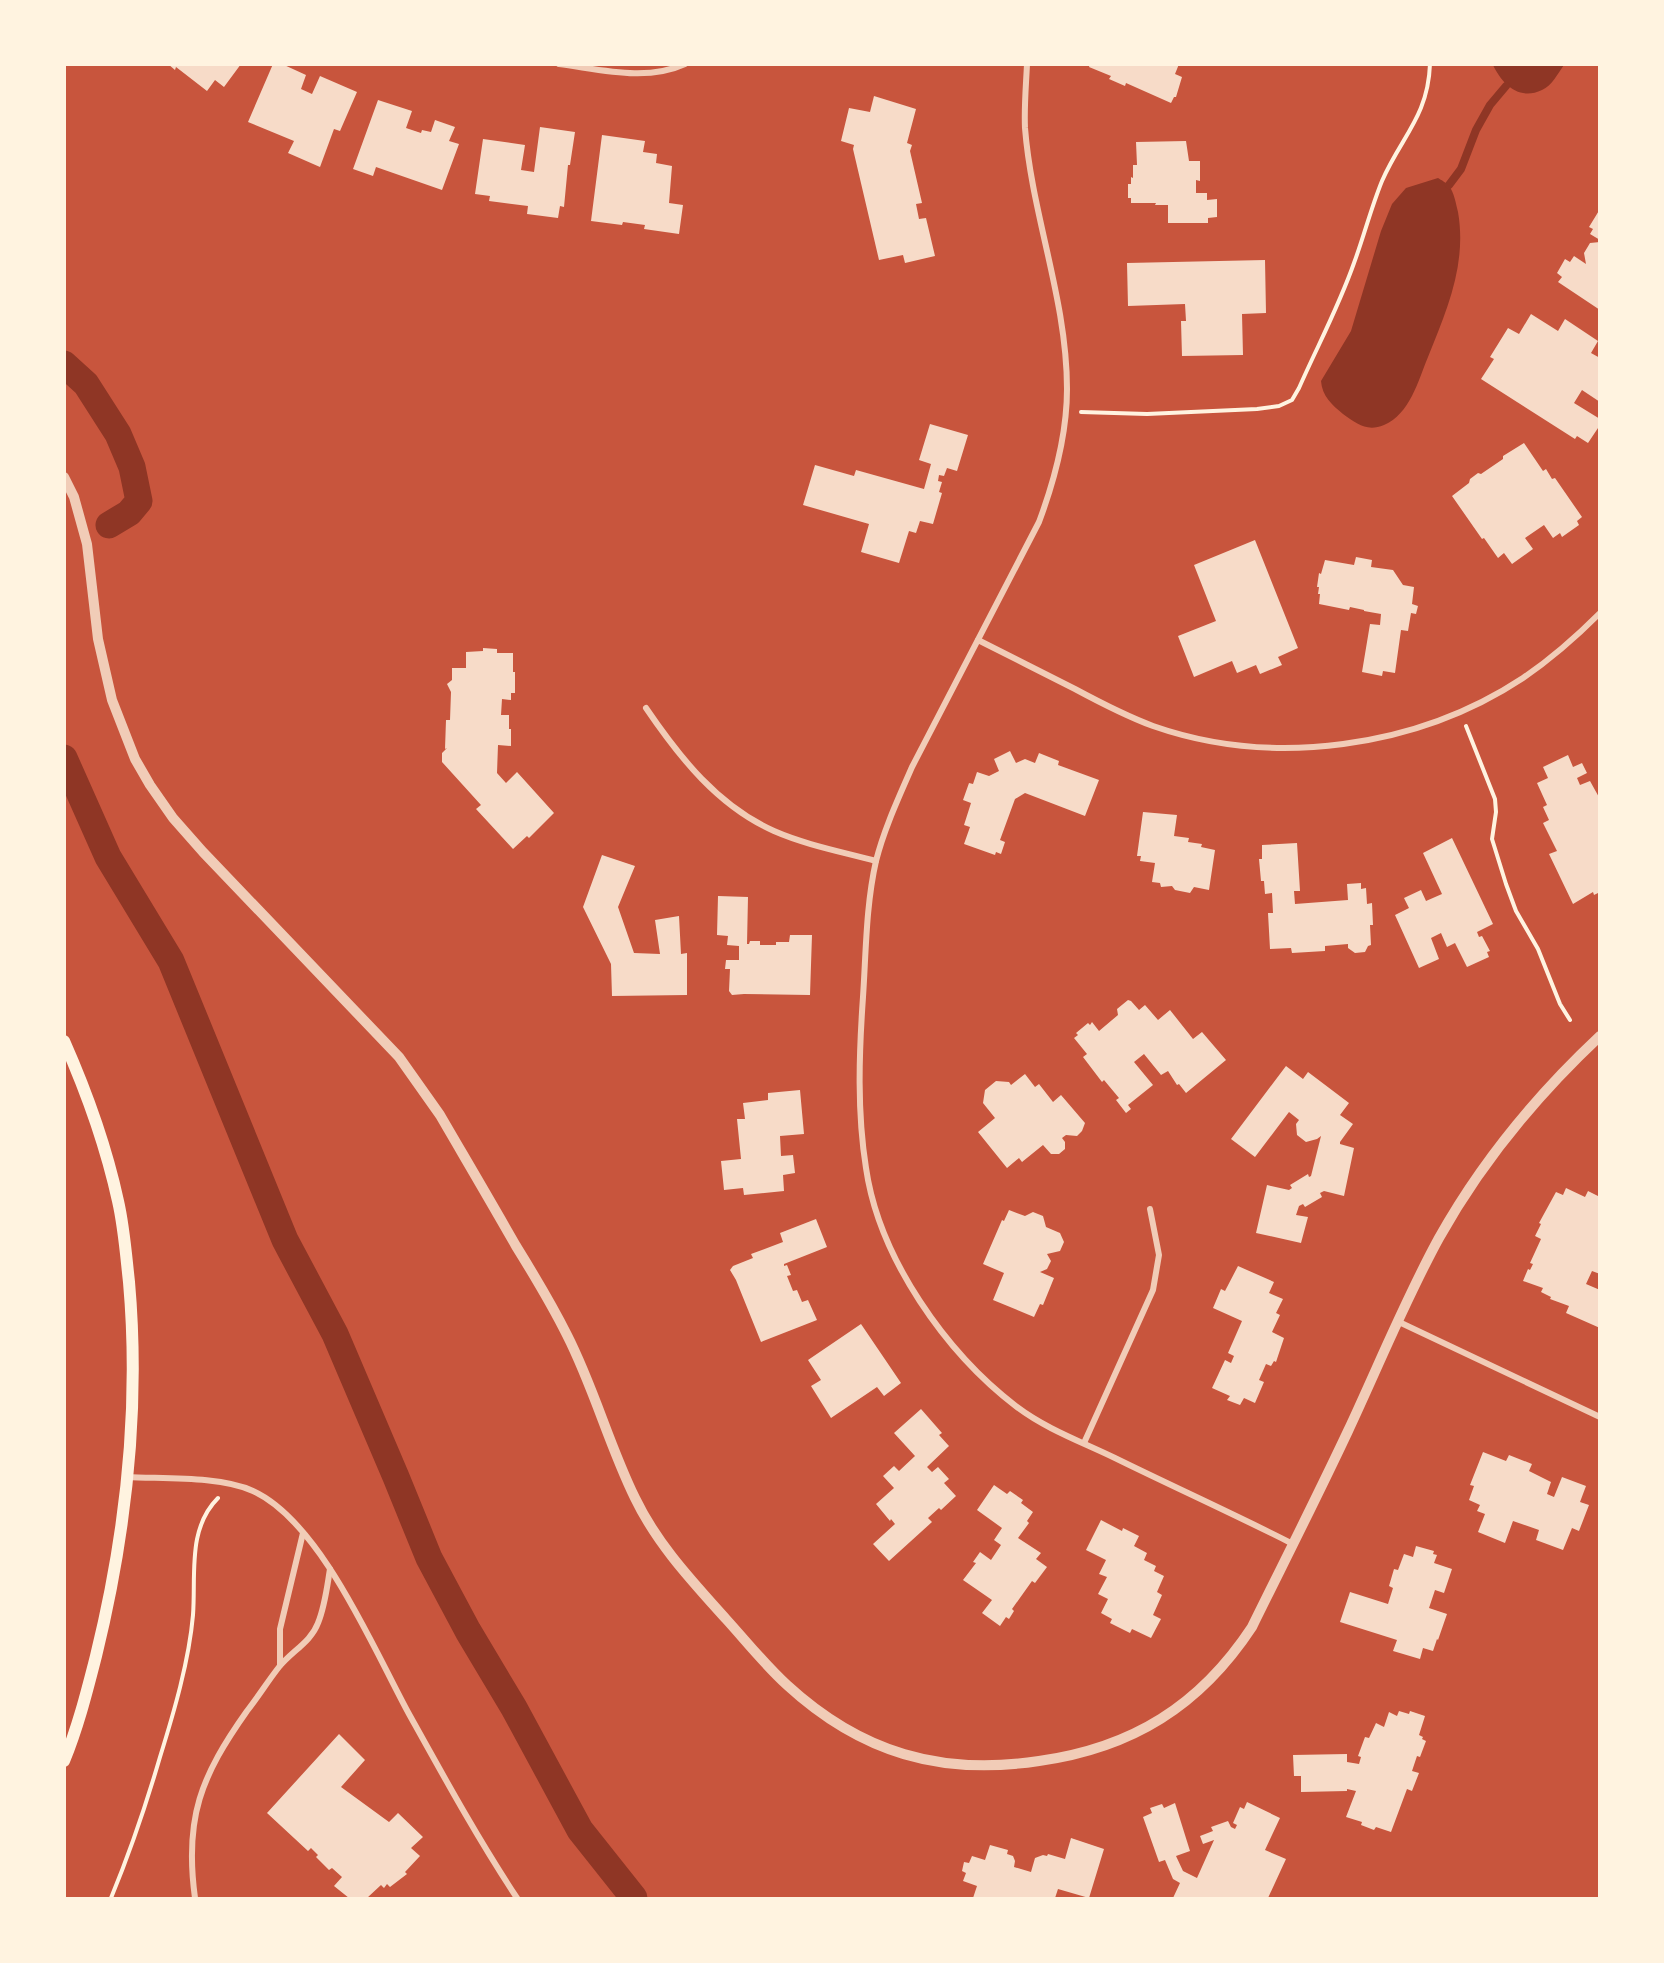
<svg xmlns="http://www.w3.org/2000/svg" width="1664" height="1963" font-family="Commissioner,sans-serif">
<rect width="100%" height="100%" fill="#c8553d"/>
<g fill="#8f3625">
<path d="M1493 65H1564C1558 73 1552 86 1542 90 1519 101 1502 84 1493 65Z"/>
<path d="M1438 178C1441 180 1447 183 1449 186 1454 192 1456 204 1458 212 1467 264 1447 310 1428 357 1418 381 1410 414 1384 425 1367 432 1357 424 1343 414 1332 405 1322 396 1321 381L1351 331 1381 231 1392 204 1406 188Z"/>
</g>
<g fill="none" stroke-linecap="round" stroke-linejoin="round">
<polyline stroke="#8f3625" stroke-width="8" points="1449,185 1461,169 1476,130 1490,105 1506,86"/>
<g stroke="#8f3625" stroke-width="27">
<polyline points="64,364 86,384 118,434 132,467 139,501 129,513 109,525"/>
<polyline points="64,758 108,857 171,961 285,1240 335,1334 396,1477 429,1558 468,1631 514,1708 580,1830 634,1898"/>
</g>
</g>
<g fill="#f7dbc8">
<polygon points="168,64 241,64 224,87 215,80 207,91 176,67 175,70"/>
<polygon points="273,64 282,64 306,75 301,89 312,94 320,76 357,92 340,131 334,129 320,167 288,153 294,141 248,122"/>
<polygon points="1090,64 1179,64 1175,74 1182,77 1176,97 1174,97 1171,103 1126,83 1125,86 1109,79 1111,76 1089,67"/>
<polygon points="874,96 916,109 907,143 912,145 910,151 922,203 916,204 919,219 926,218 935,256 905,263 903,255 879,260 853,149 854,145 841,141 849,108 870,112"/>
<polygon points="378,100 412,111 406,128 421,133 422,130 431,132 435,120 455,127 449,141 459,144 442,190 376,167 373,176 353,169"/>
<polygon points="540,127 575,132 570,165 568,165 564,207 560,206 558,218 527,214 528,206 489,201 490,196 475,194 483,139 525,145 521,170 534,172"/>
<polygon points="602,135 645,141 643,152 657,154 656,163 672,166 669,203 683,205 679,234 644,229 645,225 623,222 622,225 591,221"/>
<polygon points="1186,141 1189,161 1200,161 1200,181 1196,180 1196,193 1207,193 1207,200 1217,199 1217,217 1208,218 1208,223 1168,223 1168,205 1155,205 1156,203 1131,203 1131,198 1128,198 1128,184 1131,184 1131,177 1133,178 1133,165 1137,165 1136,142"/>
<polygon points="1600,209 1600,240 1590,234 1593,229 1589,227"/>
<polygon points="1600,242 1600,310 1558,282 1562,277 1557,273 1565,259 1570,262 1574,256 1586,264 1584,253 1590,243"/>
<polygon points="1265,260 1266,313 1242,314 1243,355 1182,356 1181,321 1186,321 1185,304 1128,306 1127,263"/>
<polygon points="1531,314 1558,331 1565,319 1598,341 1591,353 1600,358 1600,402 1582,390 1574,403 1600,419 1600,425 1588,443 1577,436 1575,439 1481,379 1494,359 1490,357 1508,328 1519,334"/>
<polygon points="930,424 968,435 957,471 947,468 944,476 939,475 938,481 942,482 939,492 942,493 933,524 920,521 916,533 909,531 899,563 861,552 869,524 803,505 815,465 854,476 856,470 924,489 931,464 919,460"/>
<polygon points="1524,443 1543,471 1546,469 1552,479 1555,478 1582,517 1577,521 1579,525 1562,537 1560,533 1553,538 1544,525 1525,538 1533,549 1512,564 1504,553 1498,558 1484,538 1482,539 1452,496 1469,483 1470,479 1478,473 1481,474 1503,459 1503,456"/>
<polygon points="1255,540 1298,648 1278,657 1282,665 1260,674 1256,665 1237,673 1232,661 1194,677 1178,636 1216,621 1194,565"/>
<polygon points="1356,557 1372,560 1371,567 1393,570 1403,585 1414,587 1412,604 1418,606 1416,614 1411,613 1408,631 1401,630 1395,673 1383,671 1382,676 1362,672 1370,624 1380,625 1381,614 1364,611 1364,610 1350,607 1349,610 1319,604 1320,594 1318,594 1319,587 1317,587 1319,573 1321,574 1325,560 1354,565"/>
<polygon points="483,648 497,649 497,653 513,653 513,672 515,672 515,693 511,693 511,700 502,699 501,715 509,715 509,729 511,729 511,746 498,745 497,773 506,783 517,772 554,813 529,838 527,836 513,849 476,809 481,805 442,762 442,753 447,748 445,749 446,720 450,720 451,692 447,684 452,680 452,668 466,668 466,652 483,651"/>
<polygon points="1010,751 1016,763 1025,759 1035,763 1039,753 1059,761 1058,765 1099,780 1085,816 1025,793 1015,799 1000,840 1005,842 1001,854 996,852 995,855 964,844 970,827 964,825 971,803 963,800 969,783 973,784 977,772 989,776 999,771 994,759"/>
<polygon points="1568,755 1573,767 1582,763 1587,773 1577,778 1580,785 1590,781 1600,799 1600,892 1594,895 1593,892 1573,904 1549,854 1557,851 1543,823 1549,820 1543,807 1547,805 1537,783 1548,778 1543,767"/>
<polygon points="1143,812 1177,815 1174,836 1189,838 1188,842 1202,844 1201,847 1215,850 1209,890 1194,887 1190,893 1175,890 1172,886 1161,887 1160,883 1152,882 1155,863 1140,861 1141,856 1137,856"/>
<polygon points="1452,838 1493,924 1477,932 1479,937 1482,936 1490,951 1487,952 1489,957 1467,967 1455,943 1447,947 1441,933 1431,938 1439,959 1419,968 1395,915 1409,908 1404,898 1421,890 1426,901 1442,894 1423,853"/>
<polygon points="1297,843 1300,891 1294,891 1295,904 1348,900 1347,884 1361,883 1361,889 1366,888 1367,904 1372,903 1373,925 1370,925 1371,945 1368,946 1365,952 1355,953 1348,948 1348,944 1325,946 1325,951 1292,953 1291,948 1270,949 1268,913 1273,913 1272,893 1265,894 1264,881 1261,881 1259,859 1262,859 1262,845"/>
<polygon points="602,855 635,866 618,907 634,953 660,954 655,920 679,916 681,954 687,953 687,995 612,996 611,964 583,907"/>
<polygon points="718,896 748,897 747,944 749,944 750,941 760,941 760,945 776,945 776,942 789,942 790,935 812,935 810,995 744,994 732,995 729,991 730,969 725,969 726,960 739,960 739,946 727,945 728,936 717,935"/>
<polygon points="1128,1000 1131,1001 1139,1010 1145,1005 1158,1020 1170,1010 1193,1039 1202,1032 1226,1060 1186,1093 1179,1084 1177,1085 1168,1071 1161,1075 1144,1054 1134,1062 1153,1085 1128,1105 1131,1109 1126,1113 1116,1100 1119,1098 1104,1080 1102,1082 1083,1057 1087,1054 1074,1038 1078,1035 1076,1033 1088,1023 1090,1025 1092,1022 1099,1031 1118,1015 1117,1009"/>
<polygon points="1286,1066 1303,1079 1308,1072 1349,1103 1340,1115 1353,1124 1340,1142 1340,1144 1354,1148 1344,1196 1324,1191 1320,1193 1322,1197 1305,1207 1303,1204 1299,1206 1296,1215 1308,1217 1301,1243 1256,1233 1267,1185 1289,1190 1292,1188 1290,1185 1308,1174 1309,1177 1311,1176 1321,1136 1317,1139 1306,1142 1297,1135 1296,1124 1299,1120 1289,1112 1255,1157 1231,1139"/>
<polygon points="1025,1074 1035,1087 1039,1084 1053,1102 1061,1095 1085,1123 1082,1131 1077,1136 1066,1135 1062,1138 1065,1142 1065,1149 1059,1154 1051,1154 1043,1145 1022,1162 1019,1158 1007,1168 978,1132 995,1118 983,1103 985,1090 996,1081 1009,1082 1011,1085"/>
<polygon points="800,1090 804,1134 780,1136 781,1156 793,1155 795,1173 783,1175 784,1191 744,1195 743,1188 724,1190 721,1161 741,1159 737,1119 745,1119 743,1103 768,1100 768,1093"/>
<polygon points="1566,1188 1585,1197 1588,1191 1600,1197 1600,1274 1592,1271 1586,1284 1600,1290 1600,1328 1566,1313 1569,1306 1550,1299 1551,1297 1541,1292 1543,1288 1523,1281 1528,1269 1530,1270 1533,1264 1530,1263 1541,1239 1535,1236 1541,1224 1539,1223 1556,1192 1563,1195"/>
<polygon points="1009,1210 1025,1216 1033,1212 1043,1216 1046,1227 1060,1233 1064,1242 1060,1251 1047,1254 1051,1261 1047,1269 1040,1272 1054,1278 1043,1305 1040,1304 1034,1317 993,1300 1004,1273 983,1264 1002,1220 1004,1221"/>
<polygon points="816,1219 827,1247 784,1264 784,1266 787,1265 791,1275 787,1276 793,1291 797,1290 802,1302 808,1300 817,1320 761,1342 736,1280 730,1270 733,1266 753,1258 751,1254 783,1242 780,1233"/>
<polygon points="1238,1266 1274,1282 1269,1293 1283,1299 1276,1313 1280,1315 1272,1332 1284,1338 1276,1362 1274,1361 1271,1366 1266,1364 1259,1380 1264,1382 1255,1403 1244,1398 1240,1405 1227,1400 1230,1396 1212,1388 1225,1360 1231,1363 1234,1356 1228,1353 1242,1321 1213,1308 1221,1289 1225,1291"/>
<polygon points="861,1324 901,1383 884,1396 877,1387 831,1418 811,1386 821,1380 808,1360"/>
<polygon points="921,1409 942,1433 939,1435 949,1446 927,1467 932,1472 938,1467 949,1479 944,1483 956,1496 941,1510 939,1508 928,1518 932,1522 889,1561 873,1544 895,1524 891,1519 890,1521 876,1504 894,1488 883,1476 894,1466 899,1471 915,1456 894,1433"/>
<polygon points="1483,1452 1506,1461 1509,1455 1532,1464 1529,1471 1551,1482 1547,1494 1554,1497 1562,1477 1586,1486 1580,1502 1589,1505 1579,1531 1572,1528 1563,1550 1536,1540 1539,1530 1513,1521 1505,1543 1478,1532 1485,1514 1477,1511 1480,1505 1469,1500 1474,1486 1470,1485"/>
<polygon points="994,1485 1007,1494 1010,1491 1023,1500 1021,1503 1033,1512 1027,1521 1029,1523 1018,1538 1041,1553 1036,1559 1047,1567 1035,1583 1032,1581 1012,1609 1014,1611 1009,1619 1006,1617 1000,1626 982,1613 992,1600 963,1580 976,1563 973,1562 980,1552 991,1560 1001,1545 994,1540 1002,1528 977,1510"/>
<polygon points="1101,1520 1122,1531 1123,1528 1139,1536 1134,1546 1147,1553 1144,1560 1156,1566 1154,1571 1164,1576 1157,1592 1162,1595 1153,1615 1161,1619 1151,1638 1132,1629 1130,1633 1110,1623 1112,1619 1101,1613 1108,1599 1098,1594 1107,1577 1099,1574 1106,1560 1086,1550"/>
<polygon points="1416,1546 1434,1551 1433,1554 1437,1555 1434,1563 1452,1569 1444,1593 1435,1590 1429,1608 1447,1614 1438,1640 1437,1639 1433,1651 1423,1648 1420,1659 1393,1651 1397,1640 1340,1622 1350,1592 1388,1604 1393,1588 1389,1586 1394,1569 1398,1570 1404,1554 1413,1557"/>
<polygon points="1399,1711 1409,1714 1410,1711 1425,1716 1419,1735 1423,1737 1422,1739 1426,1741 1420,1757 1417,1756 1412,1771 1419,1773 1412,1791 1407,1789 1391,1832 1376,1827 1374,1830 1361,1825 1362,1822 1346,1817 1356,1791 1347,1789 1347,1791 1301,1792 1301,1776 1294,1776 1293,1755 1347,1754 1347,1762 1359,1764 1361,1757 1358,1756 1365,1737 1369,1738 1376,1723 1384,1727 1389,1712 1397,1716"/>
<polygon points="339,1734 365,1760 341,1787 389,1822 398,1813 423,1837 411,1848 420,1856 405,1872 407,1874 390,1887 387,1884 384,1888 381,1885 367,1898 349,1898 334,1886 342,1877 332,1868 329,1870 316,1857 318,1855 311,1848 308,1851 267,1813"/>
<polygon points="1247,1802 1280,1818 1265,1850 1286,1859 1268,1898 1173,1898 1180,1883 1173,1879 1165,1860 1159,1862 1143,1817 1152,1813 1150,1808 1162,1804 1164,1808 1175,1803 1190,1851 1176,1856 1183,1871 1197,1878 1214,1840 1203,1844 1200,1836 1213,1831 1211,1827 1228,1821 1231,1827 1235,1829 1237,1825 1233,1823 1240,1807 1244,1809"/>
<polygon points="1071,1838 1104,1849 1089,1898 1058,1889 1055,1898 973,1898 977,1886 963,1881 966,1873 962,1871 964,1862 969,1863 972,1856 985,1860 990,1845 1008,1850 1007,1854 1013,1856 1015,1861 1014,1867 1031,1872 1035,1858 1043,1855 1047,1856 1048,1854 1065,1859"/>
</g>
<g fill="none" stroke-linecap="round" stroke-linejoin="round">
<g stroke="#fff3e0" stroke-width="4">
<path d="M1081 412 1147 414 1257 409 1279 406 1292 400 1299 388C1317 347 1339 306 1354 263 1364 236 1371 208 1382 181 1401 137 1428 117 1430 64"/>
<polyline points="1466,726 1495,799 1496,812 1492,839 1506,884 1516,911 1538,949 1560,1004 1570,1020"/>
<path d="M111 1898C130 1852 146 1805 160 1757 174 1712 189 1661 193 1615 196 1575 187 1529 218 1498"/>
</g>
<g stroke="#f1ccb7" stroke-width="6">
<path d="M559 64C599 69 646 82 685 64"/>
<path d="M1027 64C1026 86 1024 107 1025 128 1032 216 1067 300 1067 389 1067 434 1055 479 1039 522L912 767C899 797 884 829 876 861 866 905 866 952 863 997 859 1054 857 1112 866 1168 879 1258 946 1353 1017 1407 1046 1429 1082 1442 1115 1458 1174 1487 1234 1514 1293 1544"/>
<path d="M978 640C1010 656 1043 673 1075 689 1101 703 1126 716 1153 726 1273 768 1417 748 1523 678 1551 659 1576 637 1600 613"/>
<path d="M646 708C680 758 718 806 774 831 806 845 843 852 876 861"/>
<polyline points="1399,1322 1600,1417"/>
<polyline points="1084,1443 1153,1290 1159,1255 1150,1209"/>
<path d="M127 1477C164 1479 220 1476 253 1491 321 1522 374 1650 409 1714 444 1777 478 1839 517 1898"/>
<polyline points="280,1665 280,1629 303,1533"/>
<path d="M195 1898C184 1818 201 1776 247 1711 258 1697 268 1681 279 1667 292 1651 311 1642 318 1623 325 1606 327 1587 330 1569"/>
</g>
<path stroke="#f1ccb7" stroke-width="10" d="M64 477 74 497 87 544 98 639 112 700 135 759 150 785 173 818 203 852 399 1057 440 1115C465 1158 491 1202 516 1246 534 1275 552 1305 567 1335 594 1388 609 1445 635 1498 657 1544 692 1581 726 1619 746 1641 765 1665 787 1685 861 1753 941 1776 1039 1761 1132 1748 1200 1706 1252 1627 1284 1562 1317 1497 1348 1431 1378 1367 1405 1300 1439 1238 1481 1163 1537 1095 1600 1036"/>
<path stroke="#fff3e0" stroke-width="12" d="M64 1041C87 1093 106 1146 118 1201 124 1227 126 1255 129 1282 140 1407 126 1534 96 1656 87 1691 78 1727 64 1761"/>
</g>
<rect width="1664" height="1963" fill="none" stroke="#fff3e0" stroke-width="132"/>
</svg>
